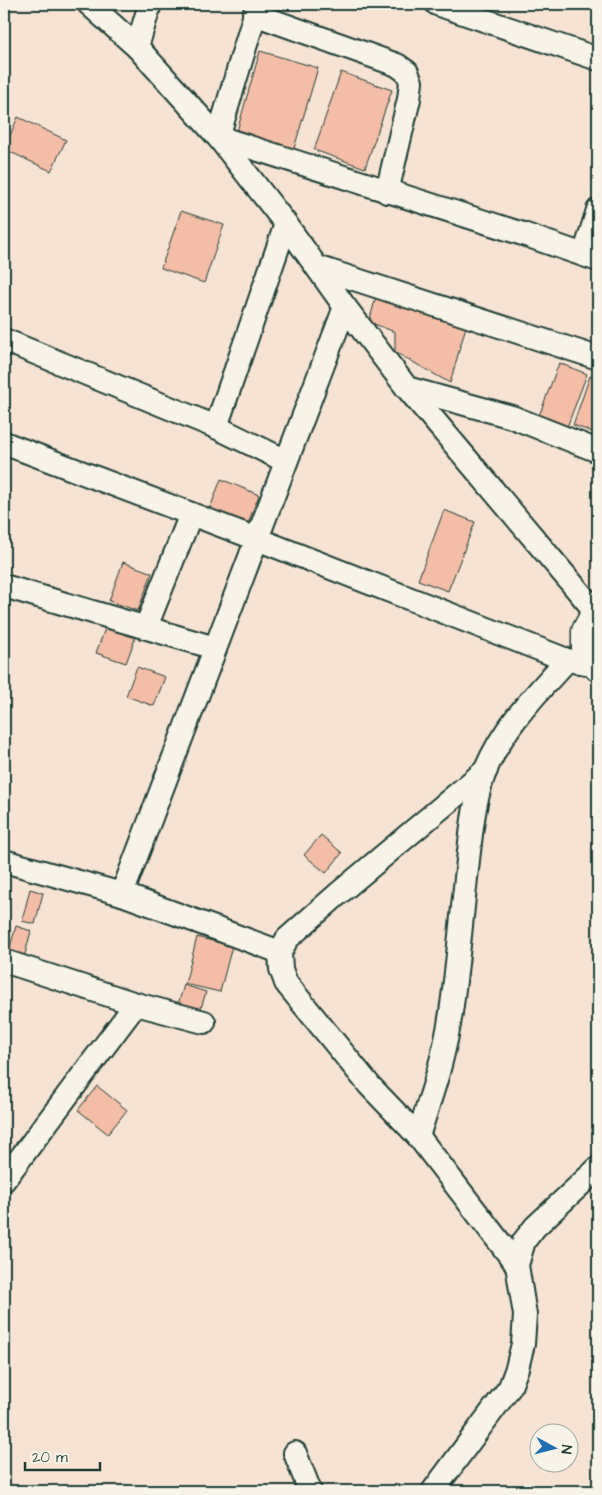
<svg xmlns="http://www.w3.org/2000/svg" width="602" height="1495" font-family="'Architects Daughter',sans-serif">
<rect width="100%" height="100%" fill="#f6e3d4"/>
<filter id="ink" filterUnits="userSpaceOnUse"><feTurbulence type="fractalNoise" baseFrequency=".02" numOctaves="2"/><feDisplacementMap in="SourceGraphic" scale="10" xChannelSelector="R" yChannelSelector="G"/><feConvolveMatrix kernelMatrix="1 2 1 2 8 2 1 2 1" color-interpolation-filters="sRGB"/></filter>
<g filter="url(#ink)">
<g fill="#f3bda7" stroke="#1f3d34">
<polygon points="260,51 318,68 292,155 235,138"/>
<polygon points="341,72 392,90 365,168 314,150"/>
<polygon points="18,117 66,140 51,171 4,149"/>
<polygon points="181,211 224,225 204,283 161,268"/>
<polygon points="376,297 467,323 450,383 395,352 395,332 369,322"/>
<polygon points="559,363 587,374 567,427 539,416"/>
<polygon points="590,376 598,379 598,434 573,425"/>
<polygon points="221,479 259,495 247,526 209,511"/>
<polygon points="444,510 475,522 448,591 418,580"/>
<polygon points="123,562 152,573 138,611 109,601"/>
<polygon points="106,626 136,636 126,663 96,653"/>
<polygon points="137,667 165,677 154,706 126,696"/>
<polygon points="321,835 342,853 326,873 304,855"/>
<polygon points="30,889 43,893 35,924 22,921"/>
<polygon points="16,926 31,931 23,962 7,958"/>
<polygon points="197,937 232,946 220,992 185,984"/>
<polygon points="184,985 206,992 198,1018 176,1011"/>
<polygon points="97,1086 127,1110 108,1134 78,1110"/>
</g>
<g fill="none" stroke-linecap="round" stroke-linejoin="round">
<defs>
<g id="minor">
<polyline points="89,4 137,47 218,137 286,224 345,307 407,388 596,612"/>
<polyline points="258,4 218,137 523,234 598,260"/>
<polyline points="437,4 598,59"/>
<polyline points="254,14 397,65 407,72 411,82 409,99 387,192"/>
<polyline points="137,47 150,4"/>
<polyline points="584,255 598,210"/>
<polyline points="317,267 598,358"/>
<polyline points="4,340 216,427 286,461"/>
<polyline points="407,388 512,417 598,451"/>
<polyline points="216,427 286,224"/>
<polyline points="4,443 257,539 567,660 597,665"/>
<polyline points="4,586 215,648"/>
<polyline points="146,627 191,514"/>
<polyline points="486,770 338,894 287,939 280,952 281,969 286,983 370,1086 418,1136 517,1265"/>
<polyline points="4,861 122,894 280,952"/>
<polyline points="122,894 345,307"/>
<polyline points="4,961 136,1004 4,1180"/>
<polyline points="136,1004 204,1022"/>
<path d="M418 1136C433 1091 446 1052 452 1005 458 960 462 914 467 869 471 836 473 801 486 769 504 726 536 694 567 660"/>
<polyline points="295,1453 310,1491"/>
<polyline points="433,1491 510,1387 517,1368 523,1344 525,1315 517,1265 524,1241 535,1227 598,1168"/>
</g>
<polyline id="tertiary" points="598,609 586,631 586,651 598,667"/>
</defs>
<use href="#minor" stroke="#1f3d34" stroke-width="26"/>
<use href="#tertiary" stroke="#1f3d34" stroke-width="31"/>
<use href="#minor" stroke="#f7f3e8" stroke-width="22"/>
<use href="#tertiary" stroke="#f7f3e8" stroke-width="28"/>
</g>
</g>
<rect width="602" height="1495" fill="none" stroke="#f7f3e8" stroke-width="20"/>
<rect x="10" y="10" width="582" height="1475" fill="none" stroke="#1f3d34" stroke-width="2" filter="url(#ink)"/>
<g transform="translate(554 1448) rotate(97)"><circle r="24" fill="#f7f3e8" stroke="#a1aaa0"/>
<path d="M0-4L9 19L0 12L-9 19Z" fill="#1f6fb2"/>
<text y="-8" font-size="14" font-weight="bold" text-anchor="middle" fill="#1f3d34">N</text>
</g>
<path d="M25 1462v8h75v-8" fill="none" stroke="#1f3d34" stroke-width="2.5"/>
<text x="32" y="1462" font-size="15" fill="#1f3d34" stroke="#f7f3e8" stroke-width="4" paint-order="stroke">20 m</text>
</svg>
